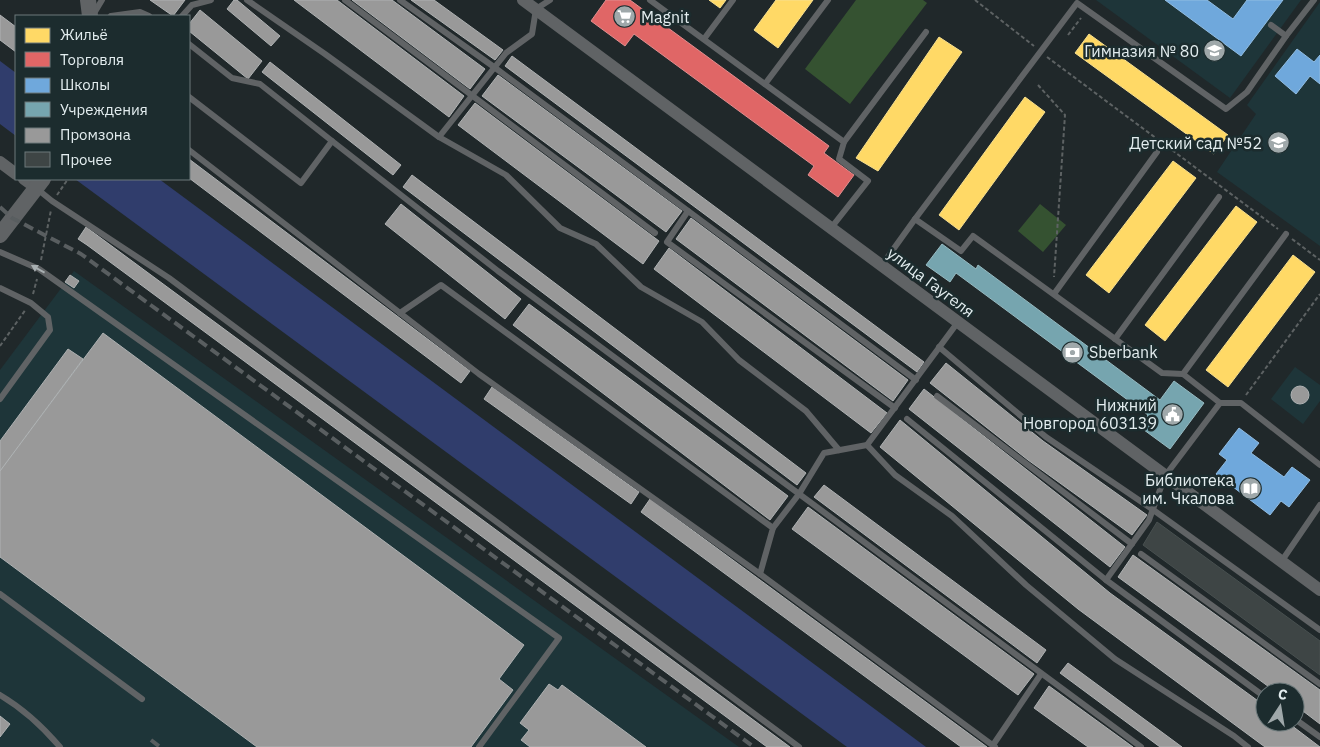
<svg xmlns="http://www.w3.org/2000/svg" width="1320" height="747" font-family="'IBM Plex Sans',sans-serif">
<rect width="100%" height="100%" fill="#20282a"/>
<g fill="#1e3539">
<polygon points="1096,0 1301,0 1230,98"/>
<polygon points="1320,2 1320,246 1217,172 1256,114 1247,105"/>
<polygon points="74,271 739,747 0,747 0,370"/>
<polygon points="1295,367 1320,385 1320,401 1303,424 1271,399"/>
</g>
<g fill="#355231">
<polygon points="856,0 923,0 927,3 850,104 805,69"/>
<polygon points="1040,204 1066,225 1043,252 1018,231"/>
</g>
<g fill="#303d6c">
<polygon points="0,61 16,73 16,136 0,124"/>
<polygon points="75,179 159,179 926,747 847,747"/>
</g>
<g fill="#ffd966" stroke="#f7df8f">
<polygon points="709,0 726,0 720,8"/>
<polygon points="776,0 813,0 778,48 754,30"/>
<polygon points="1089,34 1228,135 1214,154 1075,53"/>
<polygon points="939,37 962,52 878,171 856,158"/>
<polygon points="1025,97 1045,112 959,230 939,215"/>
<polygon points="1173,161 1196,178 1109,293 1086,275"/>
<polygon points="1236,206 1257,222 1165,341 1145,325"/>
<polygon points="1293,255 1315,272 1228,387 1206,370"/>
</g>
<polygon fill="#e06666" stroke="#e18e8f" points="606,0 630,0 829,146 824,153 854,175 838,197 808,175 814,166 634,34 625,46 591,21"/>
<g fill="#6fa8dc" stroke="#92bde2">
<polygon points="1165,0 1207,0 1233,19 1247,0 1283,0 1241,56"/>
<polygon points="1297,49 1314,62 1320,55 1320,84 1310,76 1296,94 1275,76"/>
<polygon points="1239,428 1259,443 1251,453 1284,477 1292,467 1310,480 1289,507 1281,501 1270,515 1216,474 1227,460 1219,454"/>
</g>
<polygon fill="#76a5af" stroke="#97bbc2" points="942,244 976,269 978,265 1160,400 1174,381 1204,403 1170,449 1140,427 1148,415 956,273 950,282 926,265"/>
<g fill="#999" stroke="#afb2b3">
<polygon points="150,0 185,0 173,16"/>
<polygon points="234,0 237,0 280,36 271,46 227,9"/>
<polygon points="294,0 337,0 464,96 449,117"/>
<polygon points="352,0 392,0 485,69 470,89"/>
<polygon points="411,0 434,0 503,50 495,60"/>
<polygon points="200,10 262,61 248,79 189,31 189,24"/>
<polygon points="0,15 16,27 16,52 0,40"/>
<polygon points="512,56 924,362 917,372 505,66"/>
<polygon points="270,62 401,165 393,175 262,72"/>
<polygon points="498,75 682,211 666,232 482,96"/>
<polygon points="475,103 659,241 643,264 458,125"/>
<polygon points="189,159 470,371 461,383 189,178"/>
<polygon points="412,175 806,473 797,485 403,187"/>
<polygon points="401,204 521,299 505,319 385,224"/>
<polygon points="691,218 908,380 893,401 676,239"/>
<polygon points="86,227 790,747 767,747 87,245 78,239"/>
<polygon points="669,248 887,413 871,433 654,269"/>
<polygon points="70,275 79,281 74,288 65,282"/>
<polygon points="529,304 788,496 770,520 513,325"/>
<polygon points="103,333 524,645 499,679 513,690 471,747 257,747 0,557 0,471"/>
<polygon points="68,349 83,359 0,471 0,441"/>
<polygon points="946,363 1043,441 1147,515 1132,535 1028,460 930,383"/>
<circle cx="1300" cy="395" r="9"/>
<polygon points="492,387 639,492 631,504 484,399"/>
<polygon points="924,389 1125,547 1110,567 909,409"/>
<polygon points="900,420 1110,593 1265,706 1265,722 1287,722 1320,747 1265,747 1078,609 880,447"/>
<polygon points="824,485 1046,650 1037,663 814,497"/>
<polygon points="650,499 987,747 961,747 641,512"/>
<polygon points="808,507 1034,674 1018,695 792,529"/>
<polygon points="1133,555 1320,690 1320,724 1295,705 1295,692 1276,692 1118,577"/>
<polygon points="1068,663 1182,747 1160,747 1060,673"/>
<polygon points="549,684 558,690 562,685 646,747 530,747 521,740 529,730 520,723"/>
<polygon points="1049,686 1133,747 1088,747 1034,708"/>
<polygon points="0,716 10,724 0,737"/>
</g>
<polygon fill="#3e4545" stroke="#485050" points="1157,522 1320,641 1320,675 1143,545"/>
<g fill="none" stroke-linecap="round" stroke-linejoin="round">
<g stroke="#5d6263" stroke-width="2" stroke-dasharray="4 2.5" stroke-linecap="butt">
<polyline points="975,0 1034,46"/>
<polyline points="1068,35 1081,18"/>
<polyline points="1047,57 1278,229"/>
<polyline points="1038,85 1065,115 1054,277"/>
<polyline points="57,195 68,179"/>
<polyline points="1292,239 1320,260"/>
<polyline points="41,260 51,210"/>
<polyline points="33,294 37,279"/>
<polyline points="0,346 26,309"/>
<polyline points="1246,395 1320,294"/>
</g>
<g stroke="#606365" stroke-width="6">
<polyline points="247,0 325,54 439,137"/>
<polyline points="345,0 655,233"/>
<polyline points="400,0 494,67 916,380"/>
<polyline points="550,0 536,9 532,34 506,53 439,137 506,175 560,228 596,244 641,287 702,322 739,360 806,411 839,450"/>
<polyline points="650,0 844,142 839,159 868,181 831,228"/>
<polyline points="93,15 102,0"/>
<polyline points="111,16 140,12 149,16"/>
<polyline points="182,16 192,5 211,0"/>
<polyline points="1271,25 1286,36"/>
<polyline points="704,39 733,0"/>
<polyline points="189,44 232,78 260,84 332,141 301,183 189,97"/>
<polyline points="765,84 828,0"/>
<polyline points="332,141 498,271 1141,747"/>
<polyline points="844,142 926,32"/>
<polyline points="189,150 479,374 760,574 995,747"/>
<polyline points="36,188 52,201 169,278 799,747"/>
<polyline points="688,211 667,242 895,408"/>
<polyline points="915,219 1077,3 1226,109 1247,92 1286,36 1314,0"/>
<polyline points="0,252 39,269 559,638 479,747"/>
<polyline points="882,265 915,219 961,251 973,236 1162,373 1183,374 1220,403"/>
<polyline points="0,288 31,303 48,317 50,330 0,399"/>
<polyline points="1054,294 1157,152"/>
<polyline points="400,313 441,285 773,528 760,574"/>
<polyline points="1115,339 1219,197"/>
<polyline points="939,347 1046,437 1152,509 1320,630"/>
<polyline points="1183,374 1286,234"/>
<polyline points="937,396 1132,544"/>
<polyline points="907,419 1106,580"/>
<polyline points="867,445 895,475 952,516 1026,585 1115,659 1234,736 1248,747"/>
<polyline points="773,528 799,494 824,453 867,445 958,322"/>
<polyline points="1141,554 1320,684"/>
<polyline points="1281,562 1320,505"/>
<polyline points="0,594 142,699"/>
<path d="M0 695C22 708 43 727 60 747"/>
<polyline points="1265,697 1106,580 1149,520 1165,476 1220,403 1241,403 1320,465"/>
<polyline points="1295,719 1320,737"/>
<polyline points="993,745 1041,674"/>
</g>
<g stroke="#606365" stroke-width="12">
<polyline points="523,0 1320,590"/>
<polyline points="0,162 16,174"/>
<polyline points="24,179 35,187"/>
</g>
<g stroke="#606365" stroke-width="16">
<polyline points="88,0 90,16"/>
<polyline points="0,235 43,179"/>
</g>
<g stroke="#595e60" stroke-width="4" stroke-dasharray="10 5" stroke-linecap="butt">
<polyline points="0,207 12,218 81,254 754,747"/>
<polyline points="151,740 160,747"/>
</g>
</g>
<defs><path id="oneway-solid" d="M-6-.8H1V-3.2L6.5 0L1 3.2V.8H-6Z" transform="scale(1.25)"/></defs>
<use fill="#a8afb1" href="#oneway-solid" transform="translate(38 269) rotate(-151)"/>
<defs>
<symbol id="supermarket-disc" viewBox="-11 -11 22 22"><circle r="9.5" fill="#9fa8aa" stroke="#1c2c2e"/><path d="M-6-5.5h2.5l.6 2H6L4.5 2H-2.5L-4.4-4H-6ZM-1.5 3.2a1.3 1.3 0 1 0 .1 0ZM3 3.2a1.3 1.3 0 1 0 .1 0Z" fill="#fff"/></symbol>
<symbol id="school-disc" viewBox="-11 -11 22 22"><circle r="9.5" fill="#9fa8aa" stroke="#1c2c2e"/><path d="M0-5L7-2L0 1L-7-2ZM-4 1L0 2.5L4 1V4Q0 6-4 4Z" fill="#fff"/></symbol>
<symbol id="bank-disc" viewBox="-11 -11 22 22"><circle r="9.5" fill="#9fa8aa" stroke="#1c2c2e"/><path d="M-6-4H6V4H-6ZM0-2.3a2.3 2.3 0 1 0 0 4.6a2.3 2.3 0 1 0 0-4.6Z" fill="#fff"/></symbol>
<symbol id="civic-disc" viewBox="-11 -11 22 22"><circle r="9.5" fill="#9fa8aa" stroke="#1c2c2e"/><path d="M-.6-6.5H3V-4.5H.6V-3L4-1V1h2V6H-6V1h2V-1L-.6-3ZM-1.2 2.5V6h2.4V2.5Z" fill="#fff"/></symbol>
<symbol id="library-disc" viewBox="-11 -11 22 22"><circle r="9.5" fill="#9fa8aa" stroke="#1c2c2e"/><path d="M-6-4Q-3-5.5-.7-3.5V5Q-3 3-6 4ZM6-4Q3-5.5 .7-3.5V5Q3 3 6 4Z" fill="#fff"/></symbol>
</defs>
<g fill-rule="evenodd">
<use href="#supermarket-disc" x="612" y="4" width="25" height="25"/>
<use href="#school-disc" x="1202" y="38" width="25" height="25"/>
<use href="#school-disc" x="1266" y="130" width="25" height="25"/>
<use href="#bank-disc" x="1060" y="340" width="25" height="25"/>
<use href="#civic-disc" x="1160" y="402" width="25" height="25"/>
<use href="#library-disc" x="1238" y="476" width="25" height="25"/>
</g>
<g text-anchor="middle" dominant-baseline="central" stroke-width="5" stroke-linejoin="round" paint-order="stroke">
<g font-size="16" fill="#e3edef" stroke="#1c2c2e" text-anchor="end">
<text x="641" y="17" text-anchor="start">Magnit</text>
<text x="1199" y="51">Гимназия № 80</text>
<text x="1262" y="143">Детский сад №52</text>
<text x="1089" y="352" text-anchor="start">Sberbank</text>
<text x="1157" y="405">Нижний<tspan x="1157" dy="18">Новгород 603139</tspan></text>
<text x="1234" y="480">Библиотека<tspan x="1234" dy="18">им. Чкалова</tspan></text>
</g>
<g font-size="16" fill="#e3edef" stroke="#1c2c2e">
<text transform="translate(931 282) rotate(37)">улица Гаугеля</text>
</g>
</g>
<rect x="15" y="15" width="175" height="165" fill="#1c2c2e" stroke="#6c797b"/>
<rect x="25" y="28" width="25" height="15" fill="#ffd966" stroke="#6c797b"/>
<text x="60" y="40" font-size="15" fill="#e3edef">Жильё</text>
<rect x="25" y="52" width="25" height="15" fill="#e06666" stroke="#6c797b"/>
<text x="60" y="65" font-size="15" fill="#e3edef">Торговля</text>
<rect x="25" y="78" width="25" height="15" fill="#6fa8dc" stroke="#6c797b"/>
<text x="60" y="90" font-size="15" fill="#e3edef">Школы</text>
<rect x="25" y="102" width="25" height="15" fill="#76a5af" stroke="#6c797b"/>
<text x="60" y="115" font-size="15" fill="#e3edef">Учреждения</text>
<rect x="25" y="128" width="25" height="15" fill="#999999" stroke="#6c797b"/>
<text x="60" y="140" font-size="15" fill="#e3edef">Промзона</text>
<rect x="25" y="152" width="25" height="15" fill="#3e4545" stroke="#6c797b"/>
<text x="60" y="165" font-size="15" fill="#e3edef">Прочее</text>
<g transform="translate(1280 707) rotate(12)"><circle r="24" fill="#1c2c2e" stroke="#6c797b"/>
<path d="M0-4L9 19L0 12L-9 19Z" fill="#9fa8aa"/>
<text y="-8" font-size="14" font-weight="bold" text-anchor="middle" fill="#e3edef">С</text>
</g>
</svg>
